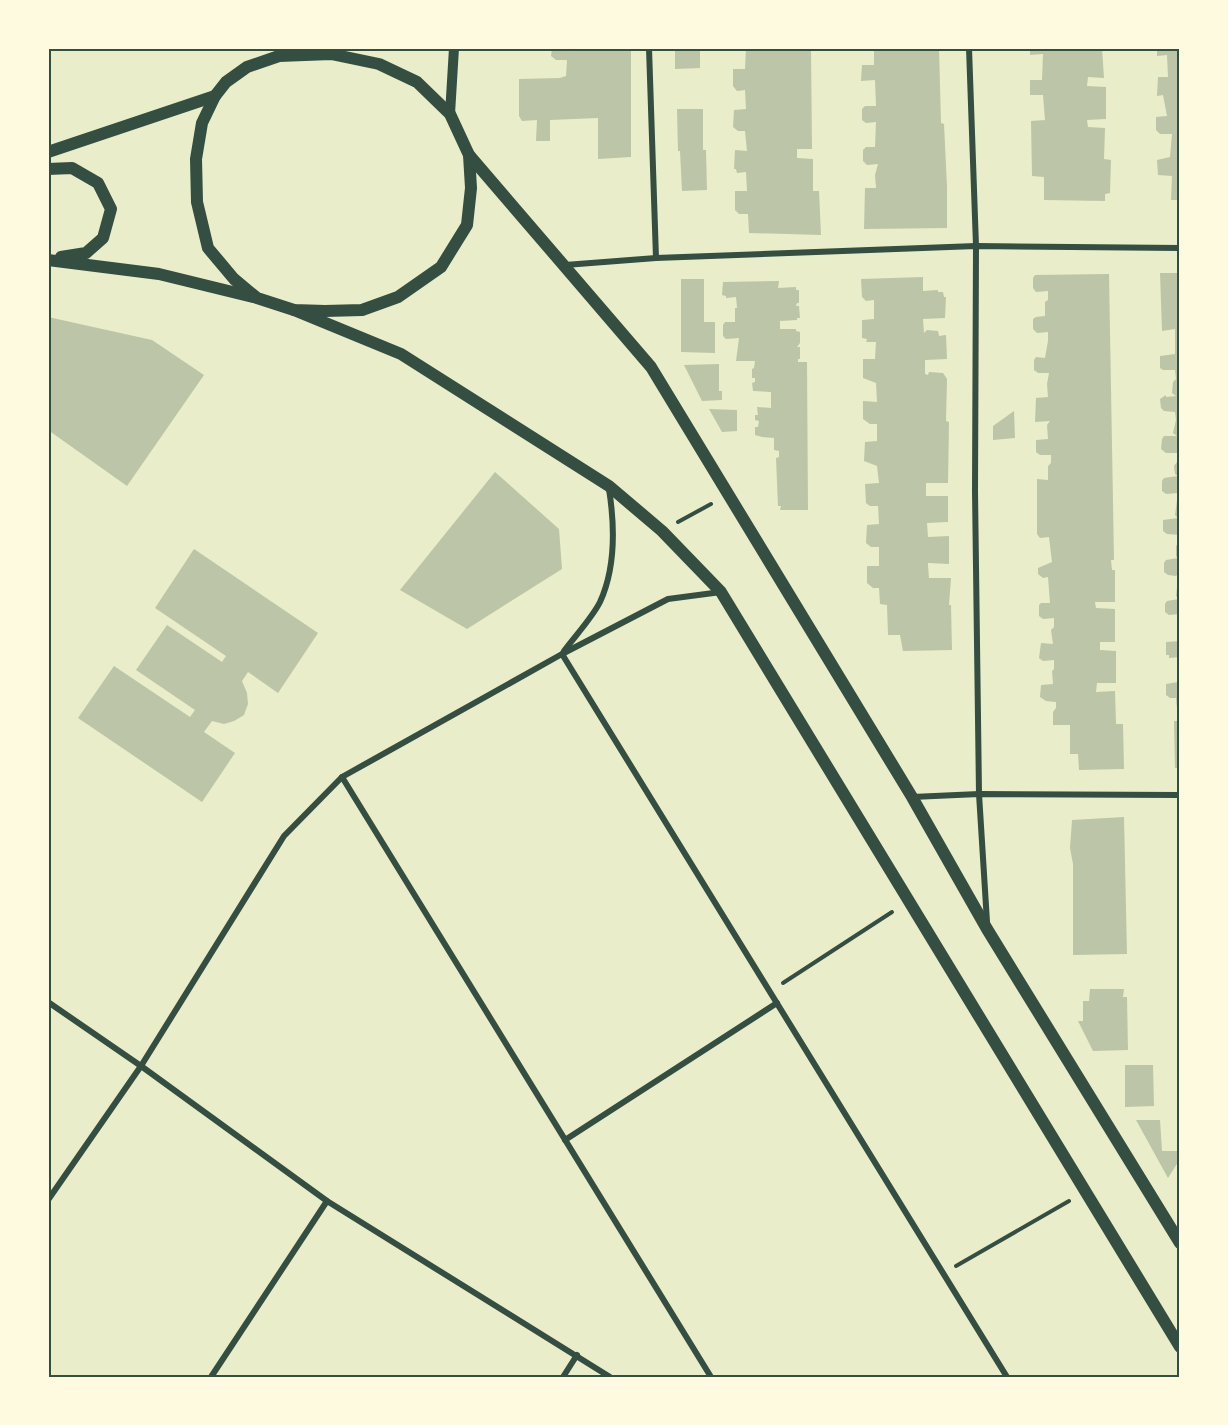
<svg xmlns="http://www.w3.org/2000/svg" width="1228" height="1425" font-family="'Fira Sans Condensed',sans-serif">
<rect width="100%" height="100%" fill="#e9edc9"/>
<g fill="#bcc5a7">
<polygon points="552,48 631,48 631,157 598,159 598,118 550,120 550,141 536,141 537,120 522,121 519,116 519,79 560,78 566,76 567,60 556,60 551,56"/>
<polygon points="675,48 700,48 700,68 675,69"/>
<polygon points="746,48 811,48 812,149 797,149 797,158 813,159 813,191 819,191 821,235 749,233 748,214 739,214 735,210 735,191 747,191 746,172 737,173 736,169 734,169 735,150 747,151 745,131 738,131 733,127 734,110 746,109 745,90 737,91 733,86 733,69 745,69"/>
<polygon points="874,48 939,48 941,123 944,124 947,187 947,228 864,229 865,188 876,188 875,175 878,164 867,165 863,161 863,150 866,147 875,147 876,122 866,123 862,120 862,109 865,106 876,106 875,80 861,81 862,65 874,65"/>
<polygon points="1030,48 1102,48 1104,78 1088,77 1087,86 1106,87 1106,119 1087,120 1088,127 1105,128 1104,159 1111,160 1110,193 1105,194 1105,201 1044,200 1044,177 1032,176 1031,121 1045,120 1043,95 1030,95 1030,80 1042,80 1043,54 1030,55"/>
<polygon points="1157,48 1180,48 1180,200 1171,200 1172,176 1158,175 1157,160 1170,157 1172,134 1160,134 1156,130 1156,117 1167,116 1163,95 1157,96 1158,77 1168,77 1167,55 1157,56"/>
<polygon points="677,109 703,109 703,150 706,150 707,190 682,191 680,151 678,151"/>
<polygon points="1160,273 1180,273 1180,535 1167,534 1163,531 1163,520 1178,518 1175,515 1178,493 1166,494 1162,491 1162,481 1164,478 1178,476 1175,474 1174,466 1177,462 1177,453 1166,453 1161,449 1162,439 1164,436 1177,436 1173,433 1176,420 1175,412 1164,411 1161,408 1160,399 1166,395 1166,397 1176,396 1172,393 1173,382 1176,379 1175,370 1163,370 1160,368 1160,356 1175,354 1175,329 1162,331"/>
<polygon points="1109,274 1114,560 1111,560 1112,570 1115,570 1115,602 1095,602 1096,608 1115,609 1115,642 1100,642 1100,650 1116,651 1116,683 1097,683 1096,692 1115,691 1116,724 1123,724 1124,769 1079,770 1078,754 1070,754 1070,725 1053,725 1053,712 1056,708 1056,702 1046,701 1040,697 1041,685 1053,684 1052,671 1054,669 1054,660 1043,661 1039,658 1041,643 1053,644 1051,630 1054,627 1054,618 1043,619 1039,616 1039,605 1041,603 1050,603 1048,577 1043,578 1038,574 1038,568 1052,562 1049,537 1040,538 1037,534 1037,479 1048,480 1048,466 1051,463 1051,455 1040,455 1036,452 1036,440 1048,439 1047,425 1050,421 1035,422 1036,398 1048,397 1047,384 1049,373 1038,373 1034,370 1034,360 1036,357 1045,358 1048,341 1048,332 1037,333 1033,329 1033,319 1036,317 1045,316 1045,302 1048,300 1048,291 1036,292 1033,288 1033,278 1035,275"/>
<polygon points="923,277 923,291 938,290 938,292 943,292 944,297 946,297 945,318 923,319 924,333 927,330 938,331 939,336 946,335 947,359 925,360 925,374 928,375 929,372 943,373 947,379 946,421 949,422 948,483 926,483 926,496 948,496 948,522 927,523 928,537 949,536 949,564 928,563 928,565 929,578 951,578 949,605 951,605 952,650 903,651 900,635 888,635 887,605 880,604 879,588 873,588 867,583 867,566 879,566 879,547 871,547 866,543 867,525 879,524 878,506 870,506 866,503 865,484 879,483 877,466 864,461 865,442 877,441 877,424 870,424 863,419 863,401 877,402 876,383 863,378 863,359 875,359 876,342 866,342 867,339 862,338 862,320 874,319 874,300 866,301 862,297 861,279"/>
<polygon points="681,279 704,279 704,322 715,322 715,353 681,352"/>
<polygon points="779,281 778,288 796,287 796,290 799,290 799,303 797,303 796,306 799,306 800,318 797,318 797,320 780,321 780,329 796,329 796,331 800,332 800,343 797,347 800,347 800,359 798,359 798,362 807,362 808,510 780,510 781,506 778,506 776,458 779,457 779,451 774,450 774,438 762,437 755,435 755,427 758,427 759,421 755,420 755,415 758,415 757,407 771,408 771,392 753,391 752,383 755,382 755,378 752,378 752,369 754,368 755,361 736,361 739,338 726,339 723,336 723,325 725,322 735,322 735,308 737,308 736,297 726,298 726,296 722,295 723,282"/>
<polygon points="48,317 152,340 204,375 127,486 48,430"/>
<polygon points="719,364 719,391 722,391 722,400 702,401 684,365"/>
<polygon points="709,409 737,410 737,431 722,432"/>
<polygon points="1014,411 1015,438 993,440 993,426"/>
<polygon points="495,472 559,529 562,569 467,629 400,590"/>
<polygon points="1180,541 1180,572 1176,576 1168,575 1164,572 1164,563 1166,560 1178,558 1176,556 1176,546"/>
<polygon points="194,549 318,633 278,693 248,672 242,681 247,693 248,704 244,715 234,721 224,724 212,721 204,732 235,753 202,802 78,718 114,666 190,717 195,710 136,670 167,625 222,662 226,656 155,608"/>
<polygon points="1180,584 1180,614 1169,615 1165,612 1165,604 1167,601 1179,599 1176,596 1177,587"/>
<polygon points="1180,641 1180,657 1169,658 1169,655 1166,655 1166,642"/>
<polygon points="1180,665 1180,719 1178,719 1176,698 1170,698 1166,695 1166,684 1178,682 1177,669"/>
<polygon points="1174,721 1180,721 1180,768 1175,768"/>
<polygon points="1124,817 1127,954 1073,955 1073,864 1070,848 1072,820"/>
<polygon points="1090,989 1124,989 1123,997 1127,997 1128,1050 1093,1051 1078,1021 1083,1021 1083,1001 1089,1001"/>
<polygon points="1125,1065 1153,1065 1154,1106 1125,1107"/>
<polygon points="1136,1120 1160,1120 1162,1151 1180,1151 1180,1159 1168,1178"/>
</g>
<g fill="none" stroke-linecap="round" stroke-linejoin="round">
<g stroke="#344e41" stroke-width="4">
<polyline points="678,522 711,504"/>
<polyline points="783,983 892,912"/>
<polyline points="956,1266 1069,1201"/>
</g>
<g stroke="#344e41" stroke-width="6">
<polyline points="649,48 656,258"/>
<polyline points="969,48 976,246 975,491 979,794 987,922"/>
<polyline points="565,265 656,258 976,246 1180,248"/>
<path d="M564 651C575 636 592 618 600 602 616 567 615 527 609 489"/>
<polyline points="562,654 1007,1377"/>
<polyline points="342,777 711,1377"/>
<polyline points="912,797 979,794 1180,795"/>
<polyline points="48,1002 141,1066 327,1201 610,1377"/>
<polyline points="565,1140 777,1003"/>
<polyline points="48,1200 141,1066 284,836 342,777 562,654 668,599 721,592"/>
<polyline points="211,1377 327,1201"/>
<polyline points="563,1377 577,1355"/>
</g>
<polyline stroke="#344e41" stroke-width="10" points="450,114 454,48"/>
<g stroke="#344e41" stroke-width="12">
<polygon points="331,54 379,64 417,82 450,114 469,155 471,188 467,225 441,267 398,297 362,310 325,311 294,310 257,298 234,279 208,248 197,202 196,159 202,123 215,96 226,82 247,67 279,56"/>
<polyline points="48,152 215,96"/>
<polyline points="469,155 651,367 912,797 987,929 1180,1243"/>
<polyline points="48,169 72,168 98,183 111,209 103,238 86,253 61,257"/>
<polyline points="48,260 159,274 253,297"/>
<polyline points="294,310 401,354 609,486 662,531 721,592 1180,1347"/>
</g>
</g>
<rect width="1228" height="1425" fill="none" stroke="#fefae0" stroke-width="99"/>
<rect x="50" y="50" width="1128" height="1326" fill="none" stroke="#344e41" stroke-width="2"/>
</svg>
